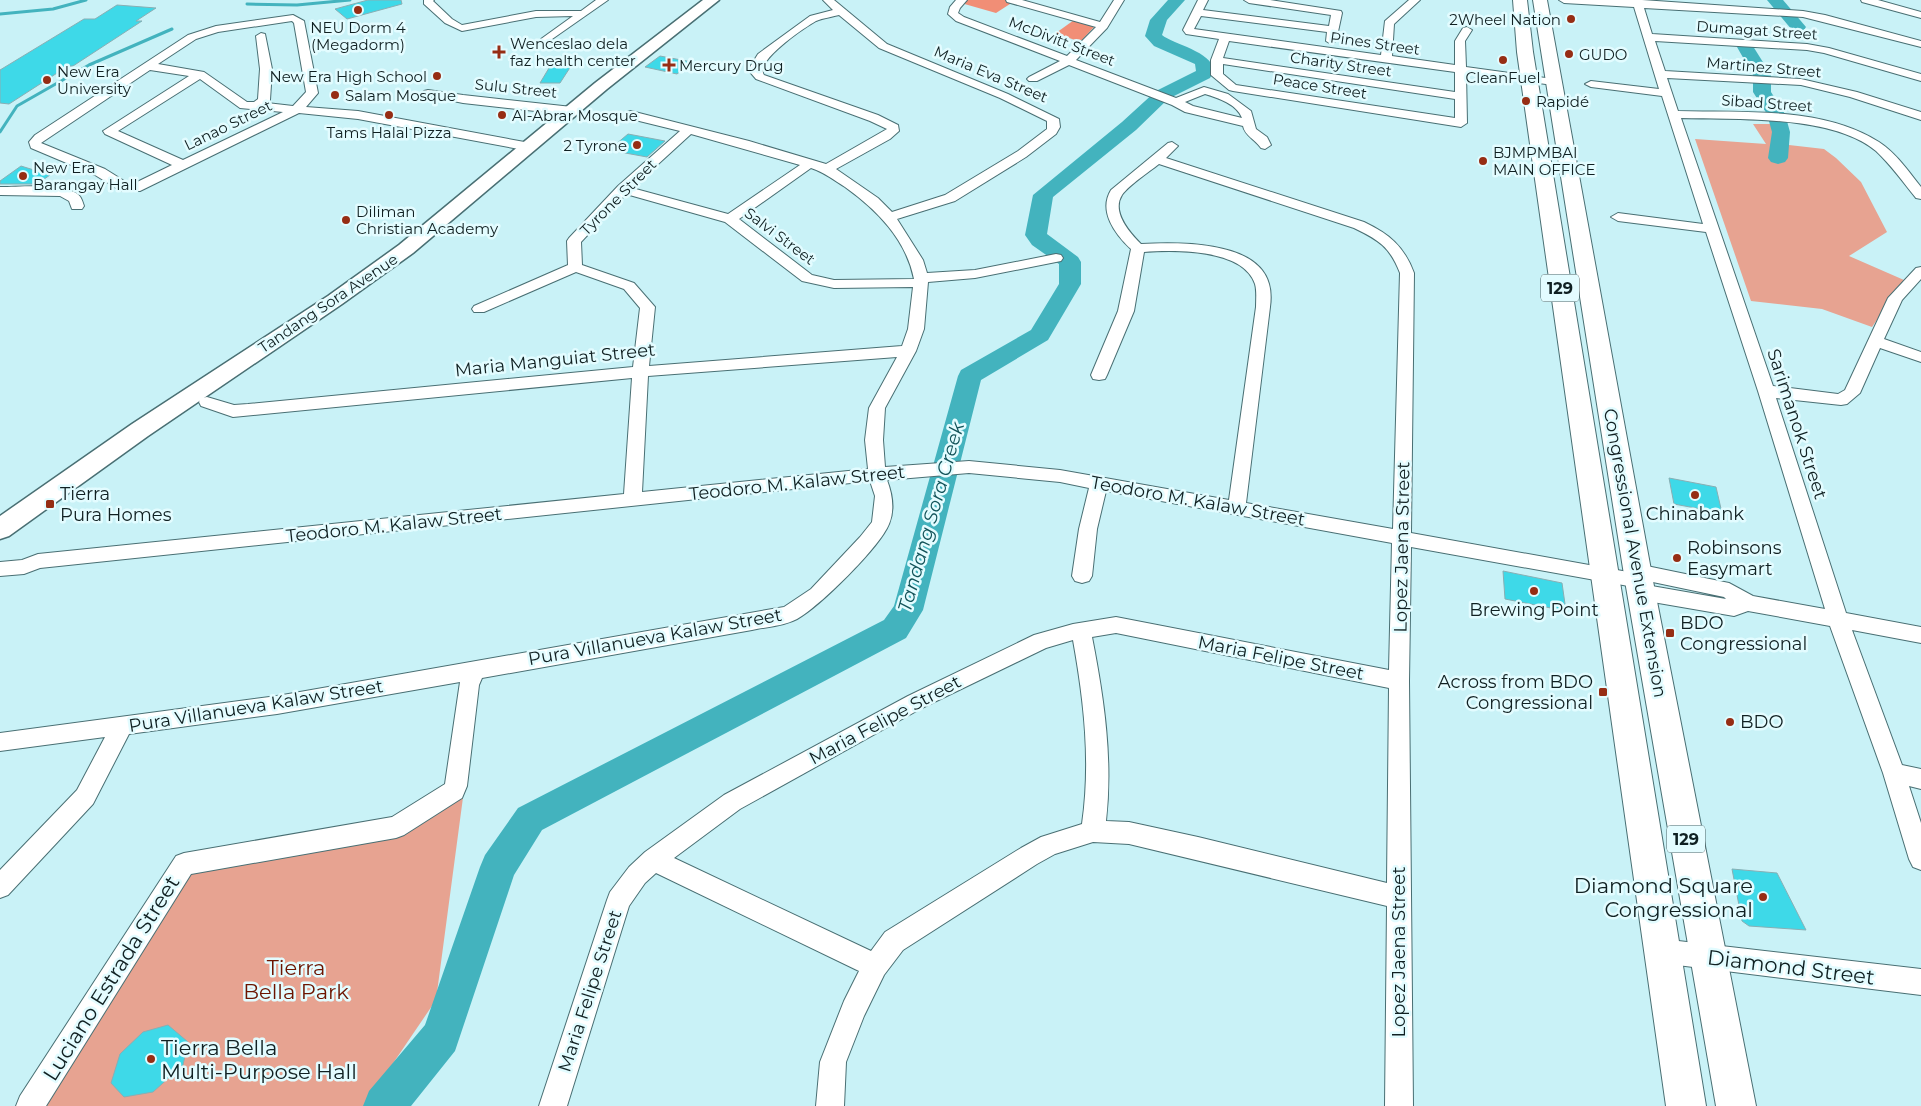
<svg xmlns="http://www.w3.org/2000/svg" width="1921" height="1106" font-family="Montserrat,sans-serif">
<rect width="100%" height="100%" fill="#c9f2f7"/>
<g fill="#e7a391">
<polygon points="1753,124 1783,124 1789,145 1824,149 1836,158 1861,182 1887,232 1849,256 1904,280 1872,327 1822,309 1751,301 1695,139 1766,144"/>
<polygon points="464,790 436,1000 364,1106 31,1106 184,871 392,832"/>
</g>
<g fill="#f18e76">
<polygon points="964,0 1006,0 1013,2 996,13 961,3"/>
<polygon points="1074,20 1094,27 1080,42 1056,33"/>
</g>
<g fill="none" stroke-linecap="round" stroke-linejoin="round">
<g stroke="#43b3be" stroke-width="3">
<polyline points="247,4 297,5 350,0"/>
<polyline points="0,14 53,9 86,0"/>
<polyline points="0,132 17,106 89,65 172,29"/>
</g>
<g fill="#43b3be" fill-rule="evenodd">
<path d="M1168 0H1185L1167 20 1162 35C1174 45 1226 55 1210 78L1168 99 1136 130 1053 197 1047 234 1078 257 1081 262V284L1048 340 981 380 923 610 906 638 542 830 514 875 455 1051 411 1106H363L369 1091 425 1025 480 867 485 855 518 808 884 620 894 606 958 376 961 370 1031 330 1059 284V264L1032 245 1025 235 1033 195 1122 122 1156 91 1196 71 1195 64 1154 46 1145 36 1150 20Z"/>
<polygon points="1767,0 1783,0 1806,27 1804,30 1792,30"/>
<polygon points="1745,42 1751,43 1771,75 1771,92 1785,114 1790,132 1788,158 1785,162 1778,164 1771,162 1768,158 1772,132 1767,114 1753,92 1753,75 1737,47 1739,43"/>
</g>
</g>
<g fill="#3ed9e8" stroke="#88afb4">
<polygon points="368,0 401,0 402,4 347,19 335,9"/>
<polygon points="117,5 156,8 136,21 142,21 73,66 68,66 9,104 0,103 0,70 84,19 95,19"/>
<polygon points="660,56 692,62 677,74 645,67"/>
<polygon points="552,63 573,63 560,83 540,83"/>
<polygon points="628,134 665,141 647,157 609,150"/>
<polygon points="21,166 50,175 37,184 0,184 0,181"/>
<polygon points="1669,478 1716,487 1722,513 1674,504"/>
<polygon points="1503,571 1562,583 1566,611 1505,599"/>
<polygon points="1732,869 1777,873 1806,930 1749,926 1742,921"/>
<polygon points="168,1025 188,1042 183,1065 153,1092 124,1097 111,1083 120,1054 143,1032"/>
</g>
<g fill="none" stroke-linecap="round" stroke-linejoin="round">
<defs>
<g id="street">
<polygon points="424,0 434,0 433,1 452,19 462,25 536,11 581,11 596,0 608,0 545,44 540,41 541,39 573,16 536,17 462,31 445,23 424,4"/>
<path d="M823 0H834L887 44 1008 94 1059 119 1060 127 1056 134 1026 157 955 201 897 219 923 260 927 273 975 270 1056 254 1061 255 1063 258 1061 261 1056 262 975 278 928 282 924 329 916 351 885 408 883 440 885 467 969 461 1060 470 1229 500 1256 307C1256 300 1257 291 1255 284 1243 248 1173 250 1144 252L1134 311 1107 375 1105 379 1099 380 1093 379 1091 375 1118 311 1131 249C1115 234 1098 211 1111 190L1168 143 1172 142 1178 146 1166 158 1364 222C1389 234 1404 246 1414 273L1411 533 1628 572 1630 566 1637 564 1729 583 1753 596 1825 609 1758 391 1706 232 1618 221 1611 217 1618 213 1703 224 1662 96 1591 87 1585 84 1591 81 1659 89 1634 7 1564 3 1559 0H1642L1803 11 1825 15 1921 41V47L1803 17 1644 8 1652 34 1807 44 1829 48 1921 74V81L1824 53 1807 50 1655 41 1665 71 1801 79 1857 92 1921 112V120L1850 97 1801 85 1667 78 1678 111C1744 113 1822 106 1879 142 1896 153 1909 172 1921 187V199L1916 198C1903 182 1891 165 1876 151 1832 114 1736 120 1681 118L1773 386 1838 394 1845 390 1888 298 1916 268 1921 267V279L1902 300 1884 339 1921 352V362L1880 348 1860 393 1847 404 1841 405 1776 398 1846 613 1921 627V643L1852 630 1902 765 1921 769V789L1909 786 1921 823V870L1913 867 1909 859 1883 773 1830 626 1748 611 1734 616 1641 600 1634 597 1631 592 1634 587 1411 547 1409 681 1413 1106H1385L1387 906 1129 844 1093 842 1055 854 1037 864 903 950 884 975 864 1016 846 1062 844 1106H816L820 1062 844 1001 859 971 656 873 645 883 629 906 567 1106H539L607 900 610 892 629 867 645 852 724 795 908 696 1034 635 1073 624 1116 617 1389 670 1392 543 1106 491 1097 529 1092 576 1089 581 1082 583 1075 581 1072 576 1079 529 1089 488 1060 482 969 473 887 480C892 493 895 510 889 524 880 547 819 607 797 619 784 626 766 627 752 630L482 678 479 685 467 786 462 798 404 835 396 838 191 874 46 1106H16L20 1096 176 856 184 853 392 817 445 784 460 682 277 714 129 734 93 804 8 895 0 898V870L77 790 105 737 0 751V733L277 696 784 607 811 589 860 537 872 522 875 496 870 481 40 568 24 574 0 576V562L22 560 38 554 624 494 632 378 233 417 201 406 199 402 201 398 207 397 234 405 248 404 633 367 640 308 624 289 576 272 484 312H474L472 309 474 306 568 265 567 241 569 238 618 186 680 131 627 118 625 115 627 112 631 111 749 141 826 164 887 129 870 121 756 79 750 72V67L758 54 810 16 833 10ZM839 15 879 48 1000 98 1047 121V129L1018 151 945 195 892 212 878 198 836 169 890 139 899 131 898 125 878 115 764 75C754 61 804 28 816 21 823 18 832 17 839 15ZM691 134 800 165 728 214 632 188ZM1159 164 1354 228C1379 240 1390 247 1400 273L1393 529 1246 503 1270 307C1271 300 1271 291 1269 284 1257 240 1177 242 1141 244 1130 233 1111 212 1122 195 1129 185 1149 172 1159 164ZM811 168C824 172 834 180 845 187 877 210 906 239 914 279L834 280 812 275 739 219ZM626 194 725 222 802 281 834 288 913 287 908 329 902 346 649 366 655 307 634 283 582 265 581 242ZM897 357 869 408 865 440 868 469 642 492 648 376ZM1648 581 1724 597 1726 599 1646 585ZM1116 633 1389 688 1387 883 1198 837 1129 822 1106 821C1113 759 1104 698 1092 637ZM1073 640C1084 701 1091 762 1082 824L1041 837 1021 848 885 932 871 951 674 858 740 809 922 708 1046 648Z"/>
<path d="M956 0H967L960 8 958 13 964 17 1067 56 1096 27 1007 2 1006 0H1022L1100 22 1114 0H1124L1107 28 1076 60 1176 98 1204 87 1228 94 1251 111 1256 129 1267 137 1271 145 1265 149 1261 148C1255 139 1245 136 1243 126L1185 112 1172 105 1069 65 1037 81H1029L1027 79 1029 77 1060 61 956 21 948 14 950 7ZM1205 94C1218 98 1237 104 1242 118L1193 106 1185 102Z"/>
<path d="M1198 0H1208L1203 10 1329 26 1331 15 1249 3 1244 0H1270L1341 11 1342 13 1336 41 1331 44 1326 41 1327 32 1201 16 1194 29 1381 55 1385 21 1409 0H1420L1394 24 1392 56 1455 65V41L1463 28 1467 27 1472 30 1465 41 1466 67 1553 79 1559 82 1553 85 1466 73 1467 123 1461 127 1233 91 1229 90 1211 75V60L1219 39 1186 34 1183 30ZM1229 41 1455 72V92L1223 58ZM1223 64 1455 99V118L1236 85 1223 74Z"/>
<polygon points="1861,0 1878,0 1921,12 1921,18 1862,2"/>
<path d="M293 15 304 21 318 93 306 107 358 111 530 143 536 147 530 151 358 119 299 113 140 191H121L95 175 31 148 29 142 35 135 188 35 216 26ZM292 21 294 23 306 92 293 106 267 103 270 100 272 69 265 34 261 33 256 36 260 69 258 99 254 102H247L204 72 158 64 196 39 218 32ZM150 70 189 76 103 131 105 134 172 165 133 184H129L105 169 41 143ZM200 79 240 108 283 112 183 160 118 131Z"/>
<polygon points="428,90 463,95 572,107 578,111 572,115 463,103 424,95 422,93 424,91"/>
<path d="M0 187C20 187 59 183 76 193 81 196 82 200 84 206L82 209H72L69 201 60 196 0 195Z"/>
<polygon points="1661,939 1921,969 1921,995 1661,963 1652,960 1649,951 1652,942"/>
</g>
<polygon id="secondary" points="703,0 719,0 607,89 413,253 342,304 148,436 9,536 0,539 0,516 132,424 328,296 399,245 595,83"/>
<g id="primary">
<polygon points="1513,0 1527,0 1533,52 1706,1106 1666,1106 1517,52"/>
<polygon points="1533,0 1547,0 1653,581 1756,1106 1716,1106 1625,581"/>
</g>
</defs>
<use href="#street" stroke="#496f73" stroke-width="2"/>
<use href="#secondary" stroke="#496f73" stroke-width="3"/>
<use href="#primary" stroke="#496f73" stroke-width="2"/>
<use href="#street" fill="#fff" fill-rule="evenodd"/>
<use href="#secondary" fill="#fff" fill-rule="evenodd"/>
<use href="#primary" fill="#fff" fill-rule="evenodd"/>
</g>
<g fill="#962d14" stroke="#e3fcff" stroke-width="2">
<circle cx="358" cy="10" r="5"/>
<circle cx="1571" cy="19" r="5"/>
<path d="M496.5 44.5h5v5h5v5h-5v5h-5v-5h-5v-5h5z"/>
<circle cx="1569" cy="54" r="5"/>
<circle cx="1503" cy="60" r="5"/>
<path d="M666.5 57.5h5v5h5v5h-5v5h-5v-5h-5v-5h5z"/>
<circle cx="437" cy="76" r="5"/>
<circle cx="47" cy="80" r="5"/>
<circle cx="335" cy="95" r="5"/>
<circle cx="1526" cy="101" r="5"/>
<circle cx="389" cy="115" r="5"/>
<circle cx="502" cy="115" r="5"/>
<circle cx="637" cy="145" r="5"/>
<circle cx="1483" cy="161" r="5"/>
<circle cx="23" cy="176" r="5"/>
<circle cx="346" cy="220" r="5"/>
<circle cx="1695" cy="495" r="5"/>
<rect x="45" y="499" width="10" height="10" rx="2.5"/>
<circle cx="1677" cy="558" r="5"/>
<circle cx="1534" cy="591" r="5"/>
<rect x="1665" y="628" width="10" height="10" rx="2.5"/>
<rect x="1598" y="687" width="10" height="10" rx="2.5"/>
<circle cx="1730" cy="722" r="5"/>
<circle cx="1763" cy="897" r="5"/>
<circle cx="151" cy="1059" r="5"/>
</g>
<g text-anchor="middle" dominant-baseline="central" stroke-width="5" stroke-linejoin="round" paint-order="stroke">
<g font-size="15" fill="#102022" stroke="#e3fcff" text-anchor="start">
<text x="1561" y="19" text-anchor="end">2Wheel Nation</text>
<text x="358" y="27" text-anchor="middle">NEU Dorm 4<tspan x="358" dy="17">(Megadorm)</tspan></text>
<text x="510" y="43">Wenceslao dela<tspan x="510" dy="17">faz health center</tspan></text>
<text x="1579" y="54">GUDO</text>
<text x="679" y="65">Mercury Drug</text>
<text x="57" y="71">New Era<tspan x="57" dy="17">University</tspan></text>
<text x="427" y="76" text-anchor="end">New Era High School</text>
<text x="1503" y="77" text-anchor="middle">CleanFuel</text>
<text x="345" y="95">Salam Mosque</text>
<text x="1536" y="101">Rapidé</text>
<text x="512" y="115">Al-Abrar Mosque</text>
<text x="389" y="132" text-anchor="middle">Tams Halal Pizza</text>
<text x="627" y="145" text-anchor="end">2 Tyrone</text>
<text x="1493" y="152">BJMPMBAI<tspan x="1493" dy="17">MAIN OFFICE</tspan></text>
<text x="33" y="167">New Era<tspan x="33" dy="17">Barangay Hall</tspan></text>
<text x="356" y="211">Diliman<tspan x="356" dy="17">Christian Academy</tspan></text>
</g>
<g font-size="15" fill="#102022" stroke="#e3fcff">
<text transform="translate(1757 30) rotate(4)">Dumagat Street</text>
<text transform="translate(1062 41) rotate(21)">McDivitt Street</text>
<text transform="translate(1375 43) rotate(8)">Pines Street</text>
<text transform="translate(1341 64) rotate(8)">Charity Street</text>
<text transform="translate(1764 67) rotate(5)">Martinez Street</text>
<text transform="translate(991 74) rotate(23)">Maria Eva Street</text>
<text transform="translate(1320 86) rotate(9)">Peace Street</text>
<text transform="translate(516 88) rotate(6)">Sulu Street</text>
<text transform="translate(1767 103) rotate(4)">Sibad Street</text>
<text transform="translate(228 125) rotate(-26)">Lanao Street</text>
<text transform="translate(618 197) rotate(-45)">Tyrone Street</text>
<text transform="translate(780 236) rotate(37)">Salvi Street</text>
<text transform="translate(328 303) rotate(-34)">Tandang Sora Avenue</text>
</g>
<g fill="#e3fcff" stroke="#4f6264" stroke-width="1">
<rect x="1541" y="274.5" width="38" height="27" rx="4"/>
<rect x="1667" y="825.5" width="38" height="27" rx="4"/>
</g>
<g font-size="16" font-weight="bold" fill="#102022">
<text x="1560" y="288">129</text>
<text x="1686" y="839">129</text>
</g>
<g font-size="18" fill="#102022" stroke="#e3fcff">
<text transform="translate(555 360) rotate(-6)">Maria Manguiat Street</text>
<text transform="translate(1797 424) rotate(72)">Sarimanok Street</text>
<text transform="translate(797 483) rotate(-6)">Teodoro M. Kalaw Street</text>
<text transform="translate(1198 501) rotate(10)">Teodoro M. Kalaw Street</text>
<text transform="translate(394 525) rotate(-6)">Teodoro M. Kalaw Street</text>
<text transform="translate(1402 547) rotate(-89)">Lopez Jaena Street</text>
<text transform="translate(1635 553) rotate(80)">Congressional Avenue Extension</text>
<text transform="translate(655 637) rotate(-10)">Pura Villanueva Kalaw Street</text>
<text transform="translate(1281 658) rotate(11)">Maria Felipe Street</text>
<text transform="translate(256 706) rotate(-9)">Pura Villanueva Kalaw Street</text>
<text transform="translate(885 720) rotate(-28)">Maria Felipe Street</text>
<text transform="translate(1399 952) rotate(-90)">Lopez Jaena Street</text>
<text transform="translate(590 991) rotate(-72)">Maria Felipe Street</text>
</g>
<g font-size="18" fill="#102022" stroke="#e3fcff" text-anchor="start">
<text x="60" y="494">Tierra<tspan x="60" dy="21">Pura Homes</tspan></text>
<text x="1695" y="514" text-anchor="middle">Chinabank</text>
<text x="1687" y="548">Robinsons<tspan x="1687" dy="21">Easymart</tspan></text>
<text x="1534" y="610" text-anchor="middle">Brewing Point</text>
<text x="1680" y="623">BDO<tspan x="1680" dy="21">Congressional</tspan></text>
<text x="1593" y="682" text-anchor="end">Across from BDO<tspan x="1593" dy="21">Congressional</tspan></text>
<text x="1740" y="722">BDO</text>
</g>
<g font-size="19" font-style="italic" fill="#125359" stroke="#e3fcff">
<text transform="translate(931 517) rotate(-74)">Tandang Sora Creek</text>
</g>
<g font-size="21" fill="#102022" stroke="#e3fcff" text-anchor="end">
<text x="1753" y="885">Diamond Square<tspan x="1753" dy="24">Congressional</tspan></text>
<text x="161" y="1047" text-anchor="start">Tierra Bella<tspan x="161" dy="24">Multi-Purpose Hall</tspan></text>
</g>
<g font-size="21" fill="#6c1400" stroke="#e3fcff">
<text x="296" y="967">Tierra<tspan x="296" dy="24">Bella Park</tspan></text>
</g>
<g font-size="21" fill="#102022" stroke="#e3fcff">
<text transform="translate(1791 967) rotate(7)">Diamond Street</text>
<text transform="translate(111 978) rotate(-58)">Luciano Estrada Street</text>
</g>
</g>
</svg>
